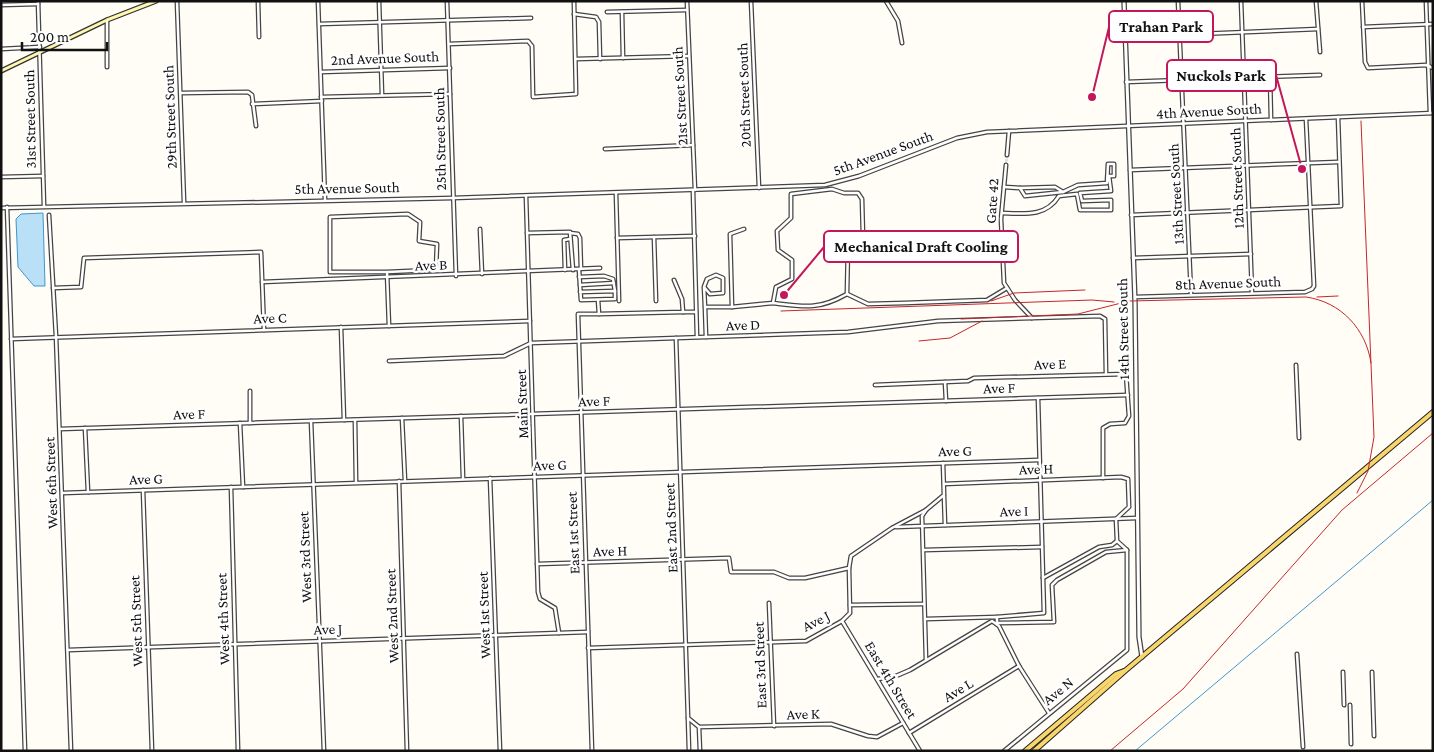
<svg xmlns="http://www.w3.org/2000/svg" width="1434" height="752" font-family="'Crimson Pro',serif">
<rect width="100%" height="100%" fill="#fffdf5"/>
<polygon fill="#b9e0f7" stroke="#3f96cf" points="43,213 45,286 34,286 18,267 16,219 21,214"/>
<g fill="none" stroke-linecap="round" stroke-linejoin="round">
<polyline stroke="#3f96cf" stroke-width="1" points="1135,751 1433,500"/>
<polyline stroke="#dbdad3" stroke-width="2.5" stroke-dasharray="2.5 1" stroke-linecap="butt" points="1006,165 1007,155"/>
<defs>
<g id="minor">
<polyline points="38,1 44,206"/>
<polyline points="177,1 184,202"/>
<polyline points="258,1 259,37"/>
<polyline points="318,1 325,200"/>
<polyline points="379,1 382,95"/>
<polyline points="447,1 456,276"/>
<polyline points="687,1 695,190"/>
<polyline points="751,1 759,188"/>
<polyline points="886,1 898,21 902,43"/>
<polyline points="1178,1 1191,294"/>
<polyline points="1241,1 1252,293"/>
<polyline points="1316,1 1320,52"/>
<polyline points="1362,1 1365,62 1368,68 1426,65 1433,68"/>
<polyline points="1426,1 1430,113"/>
<polyline points="1,5 38,4"/>
<polyline points="607,12 687,10"/>
<polyline points="622,12 623,58"/>
<polyline points="574,14 596,17 599,22 600,59"/>
<polyline points="107,20 107,67"/>
<polyline points="319,24 531,18"/>
<polyline points="1363,27 1433,24"/>
<polyline points="1125,37 1318,29"/>
<polyline points="449,44 528,41 532,46 533,97 576,94 574,1"/>
<polyline points="1,49 40,47"/>
<polyline points="576,59 689,56"/>
<polyline points="321,72 450,68"/>
<polyline points="1270,77 1271,120"/>
<polyline points="1126,82 1320,75"/>
<polyline points="181,93 248,92 252,95 256,126"/>
<polyline points="321,97 450,94"/>
<polyline points="252,104 322,101"/>
<polyline points="605,149 693,145"/>
<polyline points="1007,155 1009,131"/>
<polyline points="1006,165 1001,219 1004,283 1015,300 1032,318"/>
<polyline points="1130,170 1338,162"/>
<polyline points="1,177 43,176"/>
<polyline points="1020,188 1055,187 1063,192"/>
<polyline points="693,191 697,337"/>
<polyline points="616,193 619,301"/>
<polyline points="526,196 538,592 540,599 555,608 559,633"/>
<polyline points="7,207 25,751"/>
<polyline points="1,208 453,198 825,185 859,176 957,138 987,132 1433,113"/>
<path d="M1002 213C1025 214 1046 217 1059 196L1077 194 1080 210H1111V200L1082 201 1080 193 1111 191 1109 176H1114V164H1108L1107 183 1078 185 1063 192 1025 196 1020 188 1004 187"/>
<polyline points="49,215 56,336 71,751"/>
<polyline points="1131,215 1341,206 1338,117"/>
<polyline points="480,229 482,274"/>
<polyline points="527,233 570,232 573,270"/>
<polyline points="570,233 578,234 580,238 581,269"/>
<polyline points="654,237 656,301"/>
<polyline points="617,238 695,236"/>
<polyline points="1133,258 1251,254"/>
<polyline points="565,270 564,240 570,239"/>
<polyline points="579,270 581,300 615,299 615,291 580,292"/>
<polyline points="387,272 431,270 436,268 437,244 419,241 420,222 408,214 330,217 330,272 387,272 389,326"/>
<polyline points="579,277 604,276 613,279 615,291"/>
<polyline points="262,282 600,268"/>
<polyline points="580,285 614,283"/>
<polyline points="704,287 710,294 723,293 723,278 716,275 707,279 704,287 705,307"/>
<polyline points="53,288 81,287 84,258 261,252 264,330"/>
<polyline points="847,294 868,304 905,303 987,300 1007,288"/>
<polyline points="1135,297 1305,292 1312,289 1314,286 1306,119"/>
<path d="M732 307 773 303 776 287 792 279V260L778 250 777 231 791 218V194L832 189 844 193H858L862 199 863 237 848 246 847 294C819 310 805 307 773 303"/>
<polyline points="683,312 696,312"/>
<polyline points="599,314 683,312 682,299 674,280"/>
<polyline points="341,327 344,420"/>
<polyline points="706,337 705,307 732,307 730,234 744,229"/>
<polyline points="676,338 688,718 699,727 700,751"/>
<polyline points="11,339 530,321"/>
<polyline points="389,361 504,356 531,343 848,332 938,321 1100,316 1105,319 1106,374"/>
<polyline points="1296,365 1299,438"/>
<polyline points="945,382 946,401"/>
<polyline points="875,385 968,381 974,378 1126,374 1129,416 1125,423 1110,424 1103,428 1103,478"/>
<polyline points="250,391 250,423"/>
<polyline points="461,416 463,478"/>
<polyline points="402,418 405,481"/>
<polyline points="355,420 356,482"/>
<polyline points="311,421 324,751"/>
<polyline points="240,423 243,487"/>
<polyline points="85,428 88,492"/>
<polyline points="60,429 1128,395"/>
<polyline points="490,478 500,751"/>
<polyline points="399,481 407,751"/>
<polyline points="944,484 1121,477 1128,479 1129,507 1116,519 1117,541 1127,550 1127,650 1004,751"/>
<polyline points="231,487 238,751"/>
<polyline points="143,490 152,751"/>
<polyline points="63,493 1039,460"/>
<polyline points="944,496 945,525"/>
<polyline points="926,510 922,516 926,660"/>
<polyline points="896,527 1137,518"/>
<polyline points="924,550 1042,547"/>
<polyline points="537,564 729,558 731,572 774,572 789,578 805,578 849,568"/>
<polyline points="1043,578 1099,547 1112,545 1117,541"/>
<polyline points="769,603 774,726"/>
<polyline points="850,605 924,604"/>
<polyline points="997,617 1044,613 1038,398"/>
<polyline points="926,619 997,617 997,623 1054,622 1052,585 1057,580 1106,552 1127,550"/>
<polyline points="842,621 920,751"/>
<polyline points="588,648 806,641 842,621 850,613 849,568 851,556 892,528 926,510 944,495 943,463"/>
<polyline points="68,650 588,632"/>
<polyline points="1297,654 1303,747"/>
<polyline points="1343,672 1344,705"/>
<polyline points="1372,672 1374,736"/>
<polyline points="878,679 896,676 910,670 992,621 999,626 1019,666 1049,713"/>
<polyline points="1350,705 1351,744"/>
<polyline points="688,718 689,751"/>
<polyline points="699,727 831,724 868,736 877,737 903,723"/>
<polyline points="909,733 1019,666"/>
<polyline points="592,751 578,314 599,314 598,300"/>
</g>
<polyline id="tertiary" points="1124,1 1135,301 1139,637 1142,657"/>
<polyline id="secondary" points="1,71 107,20 156,1"/>
<g id="primary">
<polyline points="1025,751 1116,674 1124,671"/>
<polyline points="1034,751 1126,670 1433,412"/>
</g>
</defs>
<use href="#minor" stroke="#444" stroke-width="5"/>
<use href="#tertiary" stroke="#444" stroke-width="5.5"/>
<use href="#secondary" stroke="#333" stroke-width="5.5"/>
<use href="#primary" stroke="#222" stroke-width="6"/>
<use href="#minor" stroke="#fff" stroke-width="2.5"/>
<use href="#tertiary" stroke="#fff" stroke-width="3"/>
<use href="#secondary" stroke="#fff6b0" stroke-width="3"/>
<use href="#primary" stroke="#f9d66b" stroke-width="4"/>
<g stroke="#c4262e" stroke-width="1">
<polyline points="1317,297 1338,296"/>
<polyline points="991,301 1014,293 1085,290"/>
<polyline points="781,311 1092,300 1114,302"/>
<path d="M961 319 1078 314 1129 301 1306 297C1341 302 1366 329 1371 363"/>
<polyline points="919,341 950,338 982,321"/>
<polyline points="1357,493 1368,471 1374,437 1361,121"/>
<polyline points="1110,751 1183,689 1342,510 1433,433"/>
</g>
</g>
<g text-anchor="middle" dominant-baseline="central" stroke-width="5" stroke-linejoin="round" paint-order="stroke">
<g font-size="15" fill="#111" stroke="#fff">
<text transform="translate(385 58) rotate(-2)">2nd Avenue South</text>
<text transform="translate(744 95) rotate(-92)">20th Street South</text>
<text transform="translate(680 96) rotate(-93)">21st Street South</text>
<text transform="translate(1209 111) rotate(-3)">4th Avenue South</text>
<text transform="translate(170 117) rotate(-92)">29th Street South</text>
<text transform="translate(30 119) rotate(-91)">31st Street South</text>
<text transform="translate(440 139) rotate(-91)">25th Street South</text>
<text transform="translate(883 153) rotate(-20)">5th Avenue South</text>
<text transform="translate(1237 178) rotate(-92)">12th Street South</text>
<text transform="translate(347 188) rotate(-1)">5th Avenue South</text>
<text transform="translate(1176 194) rotate(-93)">13th Street South</text>
<text transform="translate(992 201) rotate(-86)">Gate 42</text>
<text transform="translate(431 265) rotate(-2)">Ave B</text>
<text transform="translate(1228 283) rotate(-2)">8th Avenue South</text>
<text transform="translate(270 318) rotate(-2)">Ave C</text>
<text transform="translate(743 325) rotate(-2)">Ave D</text>
<text transform="translate(1123 329) rotate(-91)">14th Street South</text>
<text transform="translate(1050 364) rotate(-2)">Ave E</text>
<text transform="translate(999 388) rotate(-2)">Ave F</text>
<text transform="translate(594 401) rotate(-2)">Ave F</text>
<text transform="translate(522 404) rotate(-92)">Main Street</text>
<text transform="translate(189 414) rotate(-2)">Ave F</text>
<text transform="translate(955 451) rotate(-1)">Ave G</text>
<text transform="translate(550 465) rotate(-2)">Ave G</text>
<text transform="translate(1036 469) rotate(-2)">Ave H</text>
<text transform="translate(146 479) rotate(-2)">Ave G</text>
<text transform="translate(51 483) rotate(-92)">West 6th Street</text>
<text transform="translate(1014 511) rotate(-2)">Ave I</text>
<text transform="translate(671 528) rotate(-92)">East 2nd Street</text>
<text transform="translate(573 533) rotate(-92)">East 1st Street</text>
<text transform="translate(610 551) rotate(-2)">Ave H</text>
<text transform="translate(305 557) rotate(-92)">West 3rd Street</text>
<text transform="translate(484 615) rotate(-92)">West 1st Street</text>
<text transform="translate(392 616) rotate(-92)">West 2nd Street</text>
<text transform="translate(223 619) rotate(-92)">West 4th Street</text>
<text transform="translate(136 621) rotate(-92)">West 5th Street</text>
<text transform="translate(816 621) rotate(-27)">Ave J</text>
<text transform="translate(328 629) rotate(-2)">Ave J</text>
<text transform="translate(760 665) rotate(-92)">East 3rd Street</text>
<text transform="translate(891 680) rotate(59)">East 4th Street</text>
<text transform="translate(958 690) rotate(-31)">Ave L</text>
<text transform="translate(1058 691) rotate(-39)">Ave N</text>
<text transform="translate(803 714) rotate(-2)">Ave K</text>
</g>
</g>
<path fill="none" stroke="#c2185b" stroke-width="2" d="M1092 97L1109 27M1302 169L1276 75M784 295L824 247"/>
<g fill="#c2185b" stroke="#fff" stroke-width="2">
<circle cx="1092" cy="97" r="5"/>
<circle cx="1302" cy="169" r="5"/>
<circle cx="784" cy="295" r="5"/>
</g>
<g fill="#fff" stroke="#c2185b" stroke-width="2">
<rect x="1109" y="11" width="104" height="31" rx="5"/>
<rect x="1167" y="60" width="109" height="31" rx="5"/>
<rect x="824" y="231" width="194" height="31" rx="5"/>
</g>
<g font-size="16" text-anchor="middle" font-weight="bold" fill="#111">
<text x="1161" y="32">Trahan Park</text>
<text x="1221" y="81">Nuckols Park</text>
<text x="921" y="252">Mechanical Draft Cooling</text>
</g>
<rect width="1434" height="752" fill="none" stroke="#111111" stroke-width="5"/>
<path d="M22 42v8h85v-8" fill="none" stroke="#111111" stroke-width="2.5"/>
<text x="30" y="42" font-size="15" fill="#111111" stroke="#ffffff" stroke-width="4" paint-order="stroke">200 m</text>
</svg>
